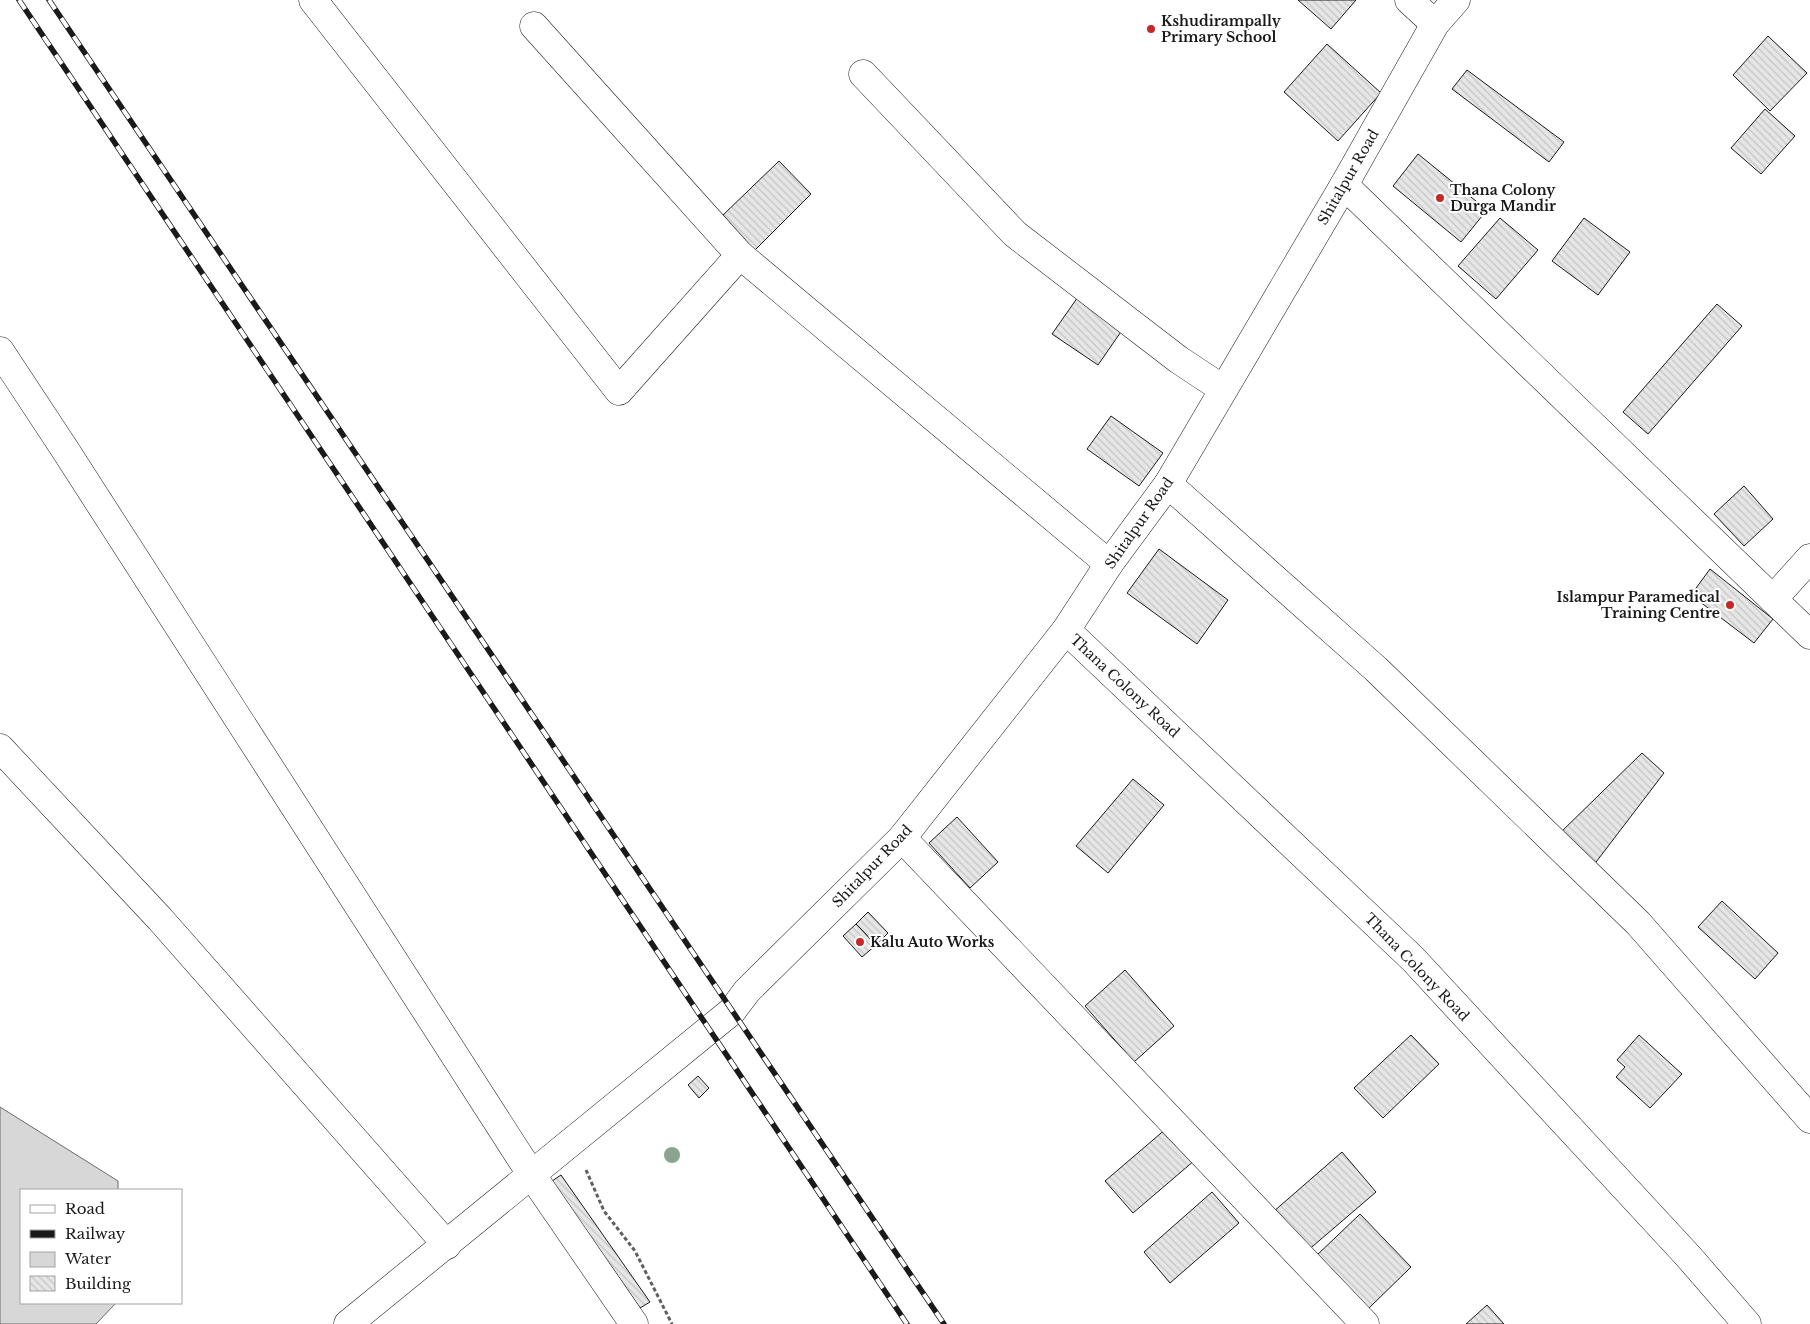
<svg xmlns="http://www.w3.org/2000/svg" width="1810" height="1324" font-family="'Libre Baskerville',serif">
<defs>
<pattern id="building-back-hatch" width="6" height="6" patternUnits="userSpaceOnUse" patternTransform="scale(1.25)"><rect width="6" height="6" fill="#e6e6e6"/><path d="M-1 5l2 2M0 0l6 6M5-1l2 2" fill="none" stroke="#c5c5c5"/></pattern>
</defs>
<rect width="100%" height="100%" fill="#fff"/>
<polygon fill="#d7d7d7" stroke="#6a6a6a" points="0,1107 118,1181 118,1190 21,1190 21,1303 116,1303 96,1324 0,1324"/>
<g fill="url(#building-back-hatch)" stroke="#1a1a1a">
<polygon points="1298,0 1356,0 1331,29"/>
<polygon points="1768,36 1807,73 1770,111 1733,75"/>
<polygon points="1327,44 1381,93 1338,141 1284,92"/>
<polygon points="1467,70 1564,142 1549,162 1452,89"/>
<polygon points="1765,109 1795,136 1761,174 1731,148"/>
<polygon points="1418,154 1487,210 1461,242 1393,186"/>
<polygon points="779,161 811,194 754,251 721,217"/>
<polygon points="1500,218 1538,250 1496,299 1458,266"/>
<polygon points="1584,218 1630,252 1598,295 1552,261"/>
<polygon points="1080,294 1125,326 1098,365 1052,334"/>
<polygon points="1717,304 1742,326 1648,434 1623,412"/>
<polygon points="1111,416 1163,453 1139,486 1087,449"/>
<polygon points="1744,486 1773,519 1744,546 1714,514"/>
<polygon points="1159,549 1228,600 1197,644 1127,593"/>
<polygon points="1710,569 1773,619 1754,643 1691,595"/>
<polygon points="1642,753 1664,773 1593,866 1559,834"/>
<polygon points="1133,779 1164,805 1108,873 1076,846"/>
<polygon points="957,817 998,862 970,888 929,843"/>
<polygon points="1722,901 1778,953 1755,979 1698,927"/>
<polygon points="868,912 888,933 876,945 856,924"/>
<polygon points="856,924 876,945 862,957 843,936"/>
<polygon points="1125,970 1174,1026 1134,1062 1085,1006"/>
<polygon points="1411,1035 1439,1064 1383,1118 1354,1088"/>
<polygon points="1639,1035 1682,1074 1650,1108 1616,1077 1625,1067 1617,1060"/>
<polygon points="698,1076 709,1088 699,1098 688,1085"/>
<polygon points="1167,1128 1195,1160 1133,1213 1105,1181"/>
<polygon points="1342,1152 1376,1192 1306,1252 1273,1212"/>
<polygon points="561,1175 650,1302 640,1308 552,1181"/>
<polygon points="1212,1192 1239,1223 1170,1283 1144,1252"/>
<polygon points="1360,1214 1411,1267 1367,1310 1315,1257"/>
<polygon points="1487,1305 1504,1324 1466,1324"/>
</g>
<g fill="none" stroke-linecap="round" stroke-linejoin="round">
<defs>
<g id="minor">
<polyline points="313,0 619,391 740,255 1109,564"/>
<polyline points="1409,0 1435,24"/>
<polyline points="534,26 740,255"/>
<polyline points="863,74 1015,234 1179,360 1223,389"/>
<polyline points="1344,185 1810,635"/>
<polyline points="0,351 64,448 531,1174 634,1324"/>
<polyline points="1168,484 1376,669 1638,923 1810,1119"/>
<polyline points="1773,599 1810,558"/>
<polyline points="1066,630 1413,959 1688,1256 1747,1324"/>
<polyline points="0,748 160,919 447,1245"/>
<polyline points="902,838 1365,1324"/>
<polyline points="348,1324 732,1011 747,991 902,838 1066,630 1109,564 1168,484 1344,185 1435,24 1456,0"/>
</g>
</defs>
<use href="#minor" stroke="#1a1a1a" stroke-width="29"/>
<polyline stroke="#5f5f5f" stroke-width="3" stroke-dasharray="4 2.5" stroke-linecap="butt" points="586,1170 604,1211 635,1251 672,1324"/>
<use href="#minor" stroke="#fff" stroke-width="28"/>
<defs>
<g id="rail">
<polyline points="19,0 907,1324"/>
<polyline points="49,0 944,1324"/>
</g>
</defs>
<use href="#rail" stroke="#1a1a1a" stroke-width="5.5"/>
<use href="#rail" stroke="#fff" stroke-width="4" stroke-dasharray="11" stroke-linecap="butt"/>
</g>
<circle fill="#8aa48f" cx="672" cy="1155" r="8"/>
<g fill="#c62828" stroke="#fff" stroke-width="2">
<circle cx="1151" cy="29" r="5"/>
<circle cx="1440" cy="198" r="5"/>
<circle cx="1730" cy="605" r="5"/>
<circle cx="860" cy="942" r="5"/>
</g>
<g text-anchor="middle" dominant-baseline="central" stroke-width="4" stroke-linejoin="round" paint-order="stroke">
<g font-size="14" font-weight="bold" fill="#1a1a1a" stroke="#fff" text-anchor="start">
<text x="1161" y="21">Kshudirampally<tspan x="1161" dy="16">Primary School</tspan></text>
<text x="1450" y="190">Thana Colony<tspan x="1450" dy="16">Durga Mandir</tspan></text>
<text x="1720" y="597" text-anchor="end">Islampur Paramedical<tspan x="1720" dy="16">Training Centre</tspan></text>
<text x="870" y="942">Kalu Auto Works</text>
</g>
<g font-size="14" fill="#1a1a1a" stroke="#fff">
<text transform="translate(1348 177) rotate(-60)">Shitalpur Road</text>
<text transform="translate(1139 523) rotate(-55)">Shitalpur Road</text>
<text transform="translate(1125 686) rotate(43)">Thana Colony Road</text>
<text transform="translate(872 866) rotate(-46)">Shitalpur Road</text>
<text transform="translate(1417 967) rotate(46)">Thana Colony Road</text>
</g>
</g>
<rect x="20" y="1189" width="162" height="115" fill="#ffffff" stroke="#a3a3a3"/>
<rect x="30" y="1205" width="25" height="8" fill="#ffffff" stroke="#a3a3a3"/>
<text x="65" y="1214" font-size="15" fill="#1a1a1a">Road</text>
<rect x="30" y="1230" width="25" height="8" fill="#1a1a1a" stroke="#a3a3a3"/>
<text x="65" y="1239" font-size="15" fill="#1a1a1a">Railway</text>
<rect x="30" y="1252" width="25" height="15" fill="#d7d7d7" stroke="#a3a3a3"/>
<text x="65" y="1264" font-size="15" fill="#1a1a1a">Water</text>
<rect x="30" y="1276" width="25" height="15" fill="url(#building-back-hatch)" stroke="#a3a3a3"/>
<text x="65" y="1289" font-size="15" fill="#1a1a1a">Building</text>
</svg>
